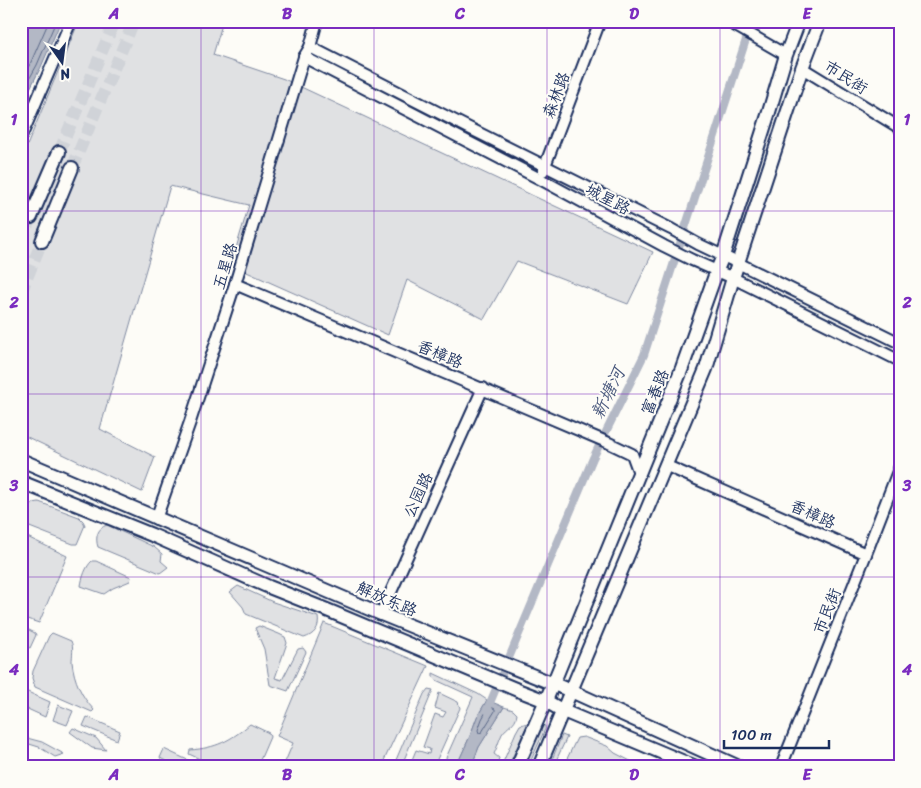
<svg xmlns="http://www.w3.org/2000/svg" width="921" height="788" font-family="Sriracha,'LXGW WenKai TC',sans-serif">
<rect width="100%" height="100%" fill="#fdfcf7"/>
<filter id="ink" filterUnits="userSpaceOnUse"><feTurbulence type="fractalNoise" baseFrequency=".02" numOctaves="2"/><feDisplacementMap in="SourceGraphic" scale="10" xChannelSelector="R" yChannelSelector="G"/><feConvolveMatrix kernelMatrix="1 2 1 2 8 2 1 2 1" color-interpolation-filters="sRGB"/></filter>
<g filter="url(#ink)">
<g fill="#e0e1e3" stroke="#7e88a0">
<polygon points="79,21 223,21 213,55 284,79 653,252 628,304 517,261 484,319 407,280 388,335 231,265 249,205 170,186 100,429 155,457 142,492 21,434 21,160"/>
<polygon points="39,502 79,517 83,521 85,525 77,544 73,544 27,526 25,514 33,503"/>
<path d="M107 525 154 547 162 554 161 561 168 567 160 573 98 547C95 538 97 528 107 525Z"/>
<polygon points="21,534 67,556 39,623 21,617"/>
<path d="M92 561H96L131 577 130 581 113 588 104 594 81 586C82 578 86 566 92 561Z"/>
<path d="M238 586 273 602 318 617C320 628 314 635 304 638L246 614 243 607 230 592Z"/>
<polygon points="324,623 428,666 381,767 283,767 293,743 277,736"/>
<polygon points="21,626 35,633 36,635 30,648 21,644"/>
<polygon points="259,626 279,634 285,637 287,643 275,678 282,680 298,649 303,648 306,652 288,691 270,685 264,649 255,628"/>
<path d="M52 633 71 641C74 648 72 655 72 662 74 680 81 696 94 710L92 712 35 687 32 678 33 671 49 636Z"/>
<polygon points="433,673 478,694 487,700 477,717 470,736 456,767 442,767 473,697 436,680 433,677"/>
<polygon points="21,689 50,702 45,717 21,706"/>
<polygon points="428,689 433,690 401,767 393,767 424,694"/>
<polygon points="439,693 458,702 460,708 434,766 436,767 409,767 416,750 429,754 430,749 423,747 435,714 443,717 446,712 435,708"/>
<polygon points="58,705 73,711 67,725 53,720"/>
<path d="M504 707 513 710 517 714C516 724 507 726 502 734 499 740 497 748 494 754L499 758 496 767H471L479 747Z"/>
<polygon points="87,717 120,731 117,740 83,726"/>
<polygon points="528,723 508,767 501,767 516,732 520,725"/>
<path d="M250 724 269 733 270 737 257 767H217L189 754 190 750C216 748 230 741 250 724Z"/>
<polygon points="542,725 545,726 545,729 528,767 523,767"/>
<polygon points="73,728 96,738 106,750 92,748 70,732"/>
<polygon points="562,735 567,737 553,767 549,767"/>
<polygon points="584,737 607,746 615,753 642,767 563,767 577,738"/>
<polygon points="27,738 42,742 64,754 55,757 39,747 26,743"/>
<polygon points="164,749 194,763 192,767 178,767 160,758"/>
</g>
<g fill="#b3b8c5" stroke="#76819c">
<polygon points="21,21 61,21 41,67 21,106"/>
<polygon points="487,700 504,707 479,747 471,767 456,767 470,736 477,717"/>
</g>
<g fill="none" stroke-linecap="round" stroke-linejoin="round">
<g stroke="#586687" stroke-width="1">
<polyline points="21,81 31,62 49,21"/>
<polyline points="21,94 37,65 56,21"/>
<polygon points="491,707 495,709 495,711 482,732 479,733 478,730 482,719 488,708"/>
</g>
<polyline stroke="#b3b8c5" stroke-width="8" points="487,710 593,458 644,355 752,21"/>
<g stroke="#d0d3d8" stroke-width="12" stroke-dasharray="12 6" stroke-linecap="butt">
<polyline points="59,152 115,21"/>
<polyline points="72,168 134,21"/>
<polyline points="21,243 31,217"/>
<polyline points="21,293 42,241"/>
</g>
<defs>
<g id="minor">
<polyline points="727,21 786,55"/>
<polyline points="310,47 467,127 671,229 698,244 738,263 900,343"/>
<polyline points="304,57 540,179 664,246 692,260 733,278 900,361"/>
<polyline points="802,68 900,128"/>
<polyline points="21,137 71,21"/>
<polyline points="543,171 600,21"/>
<polyline points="235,284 609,443 632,454 639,473"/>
<polyline points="667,466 866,554"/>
<polyline points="156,519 190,422 235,284 304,57 310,47 317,21"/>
<polyline points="381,614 483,388"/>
<polyline points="781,767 866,554 900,466"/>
</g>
<g id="major">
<polyline points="31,217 59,152"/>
<polyline points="42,241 72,168"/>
<polyline points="21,460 381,614 571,691 739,767"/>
<polyline points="21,482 152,535 269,587 327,610 520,691 546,701 563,711 696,767"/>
<polyline points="517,767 553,684 682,368 717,270 723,256 769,112 786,55 799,21"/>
<polyline points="539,767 706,369 733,278 802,68 820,21"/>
</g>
</defs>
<use href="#minor" stroke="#1b2f5e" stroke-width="14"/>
<use href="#major" stroke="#1b2f5e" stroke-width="16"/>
<use href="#minor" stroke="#fdfcf7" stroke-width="10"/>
<use href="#major" stroke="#fdfcf7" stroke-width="12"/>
</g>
</g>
<path fill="none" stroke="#7b2cbf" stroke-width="1" stroke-opacity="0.55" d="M201 21V767M374 21V767M547 21V767M720 21V767M21 211H900M21 394H900M21 577H900"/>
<g text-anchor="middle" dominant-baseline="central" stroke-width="4" stroke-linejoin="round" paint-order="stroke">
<g font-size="16" fill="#1b2f5e" stroke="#fdfcf7">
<text transform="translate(846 77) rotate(32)">市民街</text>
<text transform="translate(556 95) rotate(-69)">森林路</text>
<text transform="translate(608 199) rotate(28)">城星路</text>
<text transform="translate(225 266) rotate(-73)">五星路</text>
<text transform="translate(440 354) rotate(23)">香樟路</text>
<text transform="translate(655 392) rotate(-68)">富春路</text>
<text transform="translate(418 495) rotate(-65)">公园路</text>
<text transform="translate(813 514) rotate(24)">香樟路</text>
<text transform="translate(387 599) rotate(23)">解放东路</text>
<text transform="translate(827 611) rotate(-68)">市民街</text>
</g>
<g font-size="18" font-style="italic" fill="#49587d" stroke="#fdfcf7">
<text transform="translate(608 393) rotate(-64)">新塘河</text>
</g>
</g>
<rect width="921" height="788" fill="none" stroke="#fdfcf7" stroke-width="55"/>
<g transform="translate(62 62) rotate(166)" stroke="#fdfcf7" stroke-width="4" paint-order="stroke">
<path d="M0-4L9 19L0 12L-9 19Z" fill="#1b2f5e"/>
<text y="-8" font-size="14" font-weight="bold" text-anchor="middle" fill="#1b2f5e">N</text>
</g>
<path d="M724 740v8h105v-8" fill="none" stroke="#1b2f5e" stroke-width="2.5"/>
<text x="731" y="740" font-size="15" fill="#1b2f5e" stroke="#fdfcf7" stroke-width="4" paint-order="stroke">100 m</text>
<rect x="28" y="28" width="866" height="732" fill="none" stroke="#7b2cbf" stroke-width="2"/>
<g font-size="16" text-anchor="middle" font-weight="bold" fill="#7b2cbf">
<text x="114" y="19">A</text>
<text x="287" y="19">B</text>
<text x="460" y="19">C</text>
<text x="634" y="19">D</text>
<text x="807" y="19">E</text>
<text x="14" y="125">1</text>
<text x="907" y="125">1</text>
<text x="14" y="308">2</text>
<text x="907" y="308">2</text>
<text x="14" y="491">3</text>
<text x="907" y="491">3</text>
<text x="14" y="675">4</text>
<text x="907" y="675">4</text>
<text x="114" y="780">A</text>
<text x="287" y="780">B</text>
<text x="460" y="780">C</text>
<text x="634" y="780">D</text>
<text x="807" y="780">E</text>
</g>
</svg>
